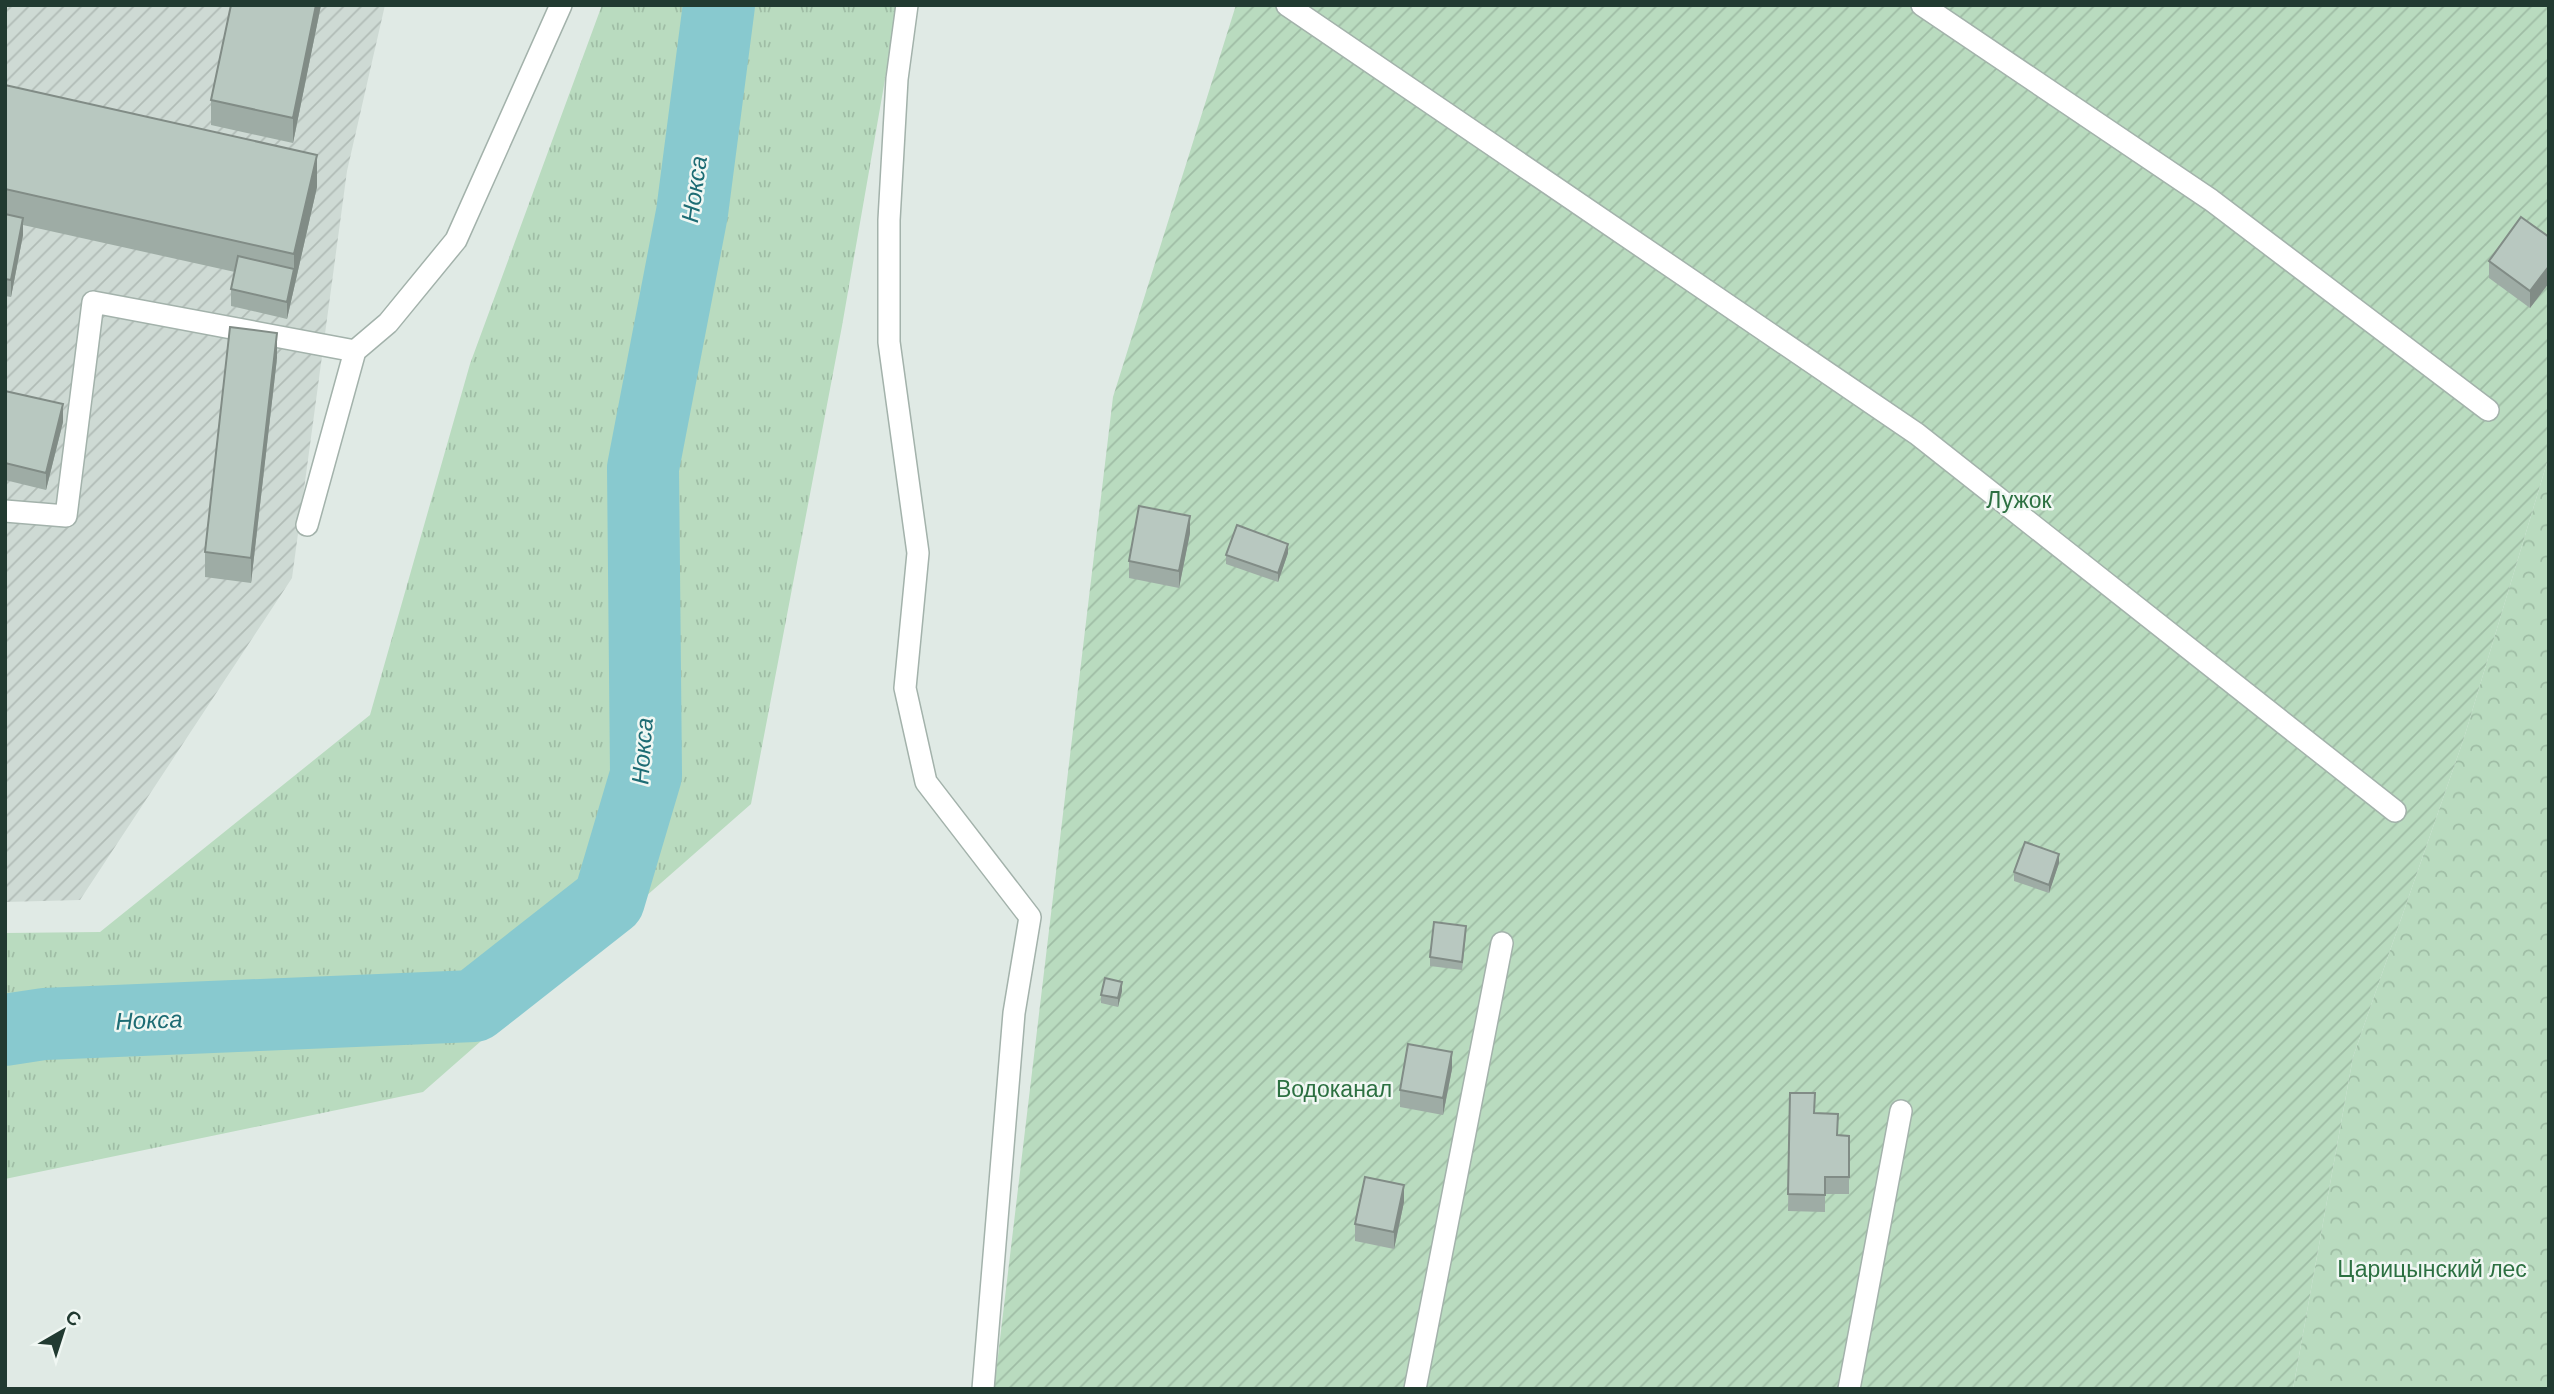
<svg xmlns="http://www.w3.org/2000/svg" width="2554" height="1394" font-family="Helvetica,sans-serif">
<defs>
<pattern id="industrial-furrows" width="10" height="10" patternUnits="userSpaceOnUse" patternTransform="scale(1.75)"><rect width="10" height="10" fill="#cedad4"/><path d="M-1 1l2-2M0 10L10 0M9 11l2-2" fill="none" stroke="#b1bcb6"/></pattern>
<pattern id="grass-tufts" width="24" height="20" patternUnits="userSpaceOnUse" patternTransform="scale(1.75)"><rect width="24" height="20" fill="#b9dbbf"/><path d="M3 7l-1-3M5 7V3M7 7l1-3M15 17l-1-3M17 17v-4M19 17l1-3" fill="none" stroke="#9fbda5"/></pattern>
<pattern id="forest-crowns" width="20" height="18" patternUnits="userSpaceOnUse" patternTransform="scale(1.75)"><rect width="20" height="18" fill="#b9dbbf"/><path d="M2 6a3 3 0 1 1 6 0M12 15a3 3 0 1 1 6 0" fill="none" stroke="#9fbda5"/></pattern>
<pattern id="garden-furrows" width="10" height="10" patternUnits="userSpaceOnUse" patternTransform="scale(1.75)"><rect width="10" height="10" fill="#b9dbbf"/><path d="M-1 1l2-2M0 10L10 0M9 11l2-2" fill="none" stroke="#9fbda5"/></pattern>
</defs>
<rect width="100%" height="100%" fill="#e0eae5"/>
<polygon fill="url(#industrial-furrows)" points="5,5 385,5 347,171 292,578 80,900 5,902"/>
<polygon fill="url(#grass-tufts)" points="602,5 898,5 842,326 751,804 423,1092 5,1179 5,933 100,932 370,715 470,364"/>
<polygon fill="url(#forest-crowns)" points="2549,456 2549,1389 2293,1389 2353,1057 2464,738"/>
<polygon fill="url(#garden-furrows)" points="1236,5 2549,5 2549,456 2464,738 2353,1057 2293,1389 994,1389 1113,397"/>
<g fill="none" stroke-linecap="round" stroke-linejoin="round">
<polyline stroke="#88c9cf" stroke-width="72" points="5,1030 44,1024 474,1006 609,900 646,775 643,468 692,213 719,5"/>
<defs>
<g id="lane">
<polyline points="907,5 897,79 889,220 889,342 918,553 905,688 926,782 1030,917 1014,1013 983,1389"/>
<polyline points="1287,5 1917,434 2395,811"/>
<polyline points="1922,5 2211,200 2488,410"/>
<polyline points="5,511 66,516 93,302 355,351"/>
<polyline points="307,525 355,351 388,323 456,240 561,5"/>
<polyline points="1415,1389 1502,943"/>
<polyline points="1849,1389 1901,1111"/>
</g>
</defs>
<use href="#lane" stroke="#a3b2ab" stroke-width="24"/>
<use href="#lane" stroke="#fff" stroke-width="21"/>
</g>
<g fill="#9eaca5">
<polygon points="231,5 321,5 293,143 211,125 211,100"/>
<polygon points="5,85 317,187 287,319 231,306 231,289 235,272 23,225 23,235 11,297 5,296"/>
<polygon points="2549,237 2549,283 2530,308 2489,278 2489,261"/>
<polygon points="277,358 251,583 205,577 205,552"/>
<polygon points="5,391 63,422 46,490 5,480"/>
<polygon points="1190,533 1179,588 1129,578 1129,561"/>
<polygon points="1288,553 1278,582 1226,564 1226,555"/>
<polygon points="2059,863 2049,893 2014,881 2014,872"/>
<polygon points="1466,935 1462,970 1430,966 1430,957"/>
<polygon points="1122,991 1118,1007 1101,1003 1101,995"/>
<polygon points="1452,1069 1443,1115 1400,1107 1400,1090"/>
<polygon points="1790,1093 1815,1113 1838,1135 1849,1136 1849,1194 1825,1194 1825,1212 1788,1211"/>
<polygon points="1404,1202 1394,1249 1355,1241 1355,1224"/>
</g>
<g fill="#818c86">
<polygon points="316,5 321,5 293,143 293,118"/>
<polygon points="317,155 317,187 287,319 287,302 294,269 294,254"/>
<polygon points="23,218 23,235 11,297 11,280"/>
<polygon points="2549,266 2549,283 2530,308 2530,291"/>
<polygon points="277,333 277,358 251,583 251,558"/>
<polygon points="63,404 63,422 46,490 46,473"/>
<polygon points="1190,516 1190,533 1179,588 1179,571"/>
<polygon points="1288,544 1288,553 1278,582 1278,573"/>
<polygon points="2059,854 2059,863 2049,893 2049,885"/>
<polygon points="1122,982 1122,991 1118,1007 1118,998"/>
<polygon points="1452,1052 1452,1069 1443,1115 1443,1098"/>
<polygon points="1404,1185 1404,1202 1394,1249 1394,1232"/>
</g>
<g fill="#b8c8c0" stroke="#818c86" stroke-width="2">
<polygon points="231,5 316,5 293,118 211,100"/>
<polygon points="5,85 317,155 294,254 5,189"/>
<polygon points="5,214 23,218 11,280 5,279"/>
<polygon points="2521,217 2549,237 2549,266 2530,291 2489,261"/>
<polygon points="238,256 294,269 287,302 231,289"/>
<polygon points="230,327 277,333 251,558 205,552"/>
<polygon points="5,391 63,404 46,473 5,463"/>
<polygon points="1139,506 1190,516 1179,571 1129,561"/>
<polygon points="1237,525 1288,544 1278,573 1226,555"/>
<polygon points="2025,842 2059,854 2049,885 2014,872"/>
<polygon points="1434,922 1466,926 1462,962 1430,957"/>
<polygon points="1105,978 1122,982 1118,998 1101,995"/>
<polygon points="1408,1044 1452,1052 1443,1098 1400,1090"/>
<polygon points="1790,1093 1815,1093 1814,1113 1838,1114 1837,1135 1849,1136 1849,1177 1825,1177 1825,1195 1788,1194"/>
<polygon points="1365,1177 1404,1185 1394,1232 1355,1224"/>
</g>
<g text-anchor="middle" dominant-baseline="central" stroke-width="5" stroke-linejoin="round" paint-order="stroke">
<g font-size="23" fill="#2c7041" stroke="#f0f7f3">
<text x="2019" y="500">Лужок</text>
<text x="1334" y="1089">Водоканал</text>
<text x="2432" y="1269">Царицынский лес</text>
</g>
<g font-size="24" font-style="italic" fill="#1d6c74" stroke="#f0f7f3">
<text transform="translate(694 189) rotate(-82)">Нокса</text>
<text transform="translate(642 751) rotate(-86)">Нокса</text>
<text transform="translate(149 1020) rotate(-2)">Нокса</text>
</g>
</g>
<rect width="2554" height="1394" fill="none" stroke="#213a31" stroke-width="14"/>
<g transform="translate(63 1331) rotate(39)" stroke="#f0f7f3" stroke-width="5" paint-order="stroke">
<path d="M0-5L12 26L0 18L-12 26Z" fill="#213a31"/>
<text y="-10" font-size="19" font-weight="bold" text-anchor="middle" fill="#213a31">С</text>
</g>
</svg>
